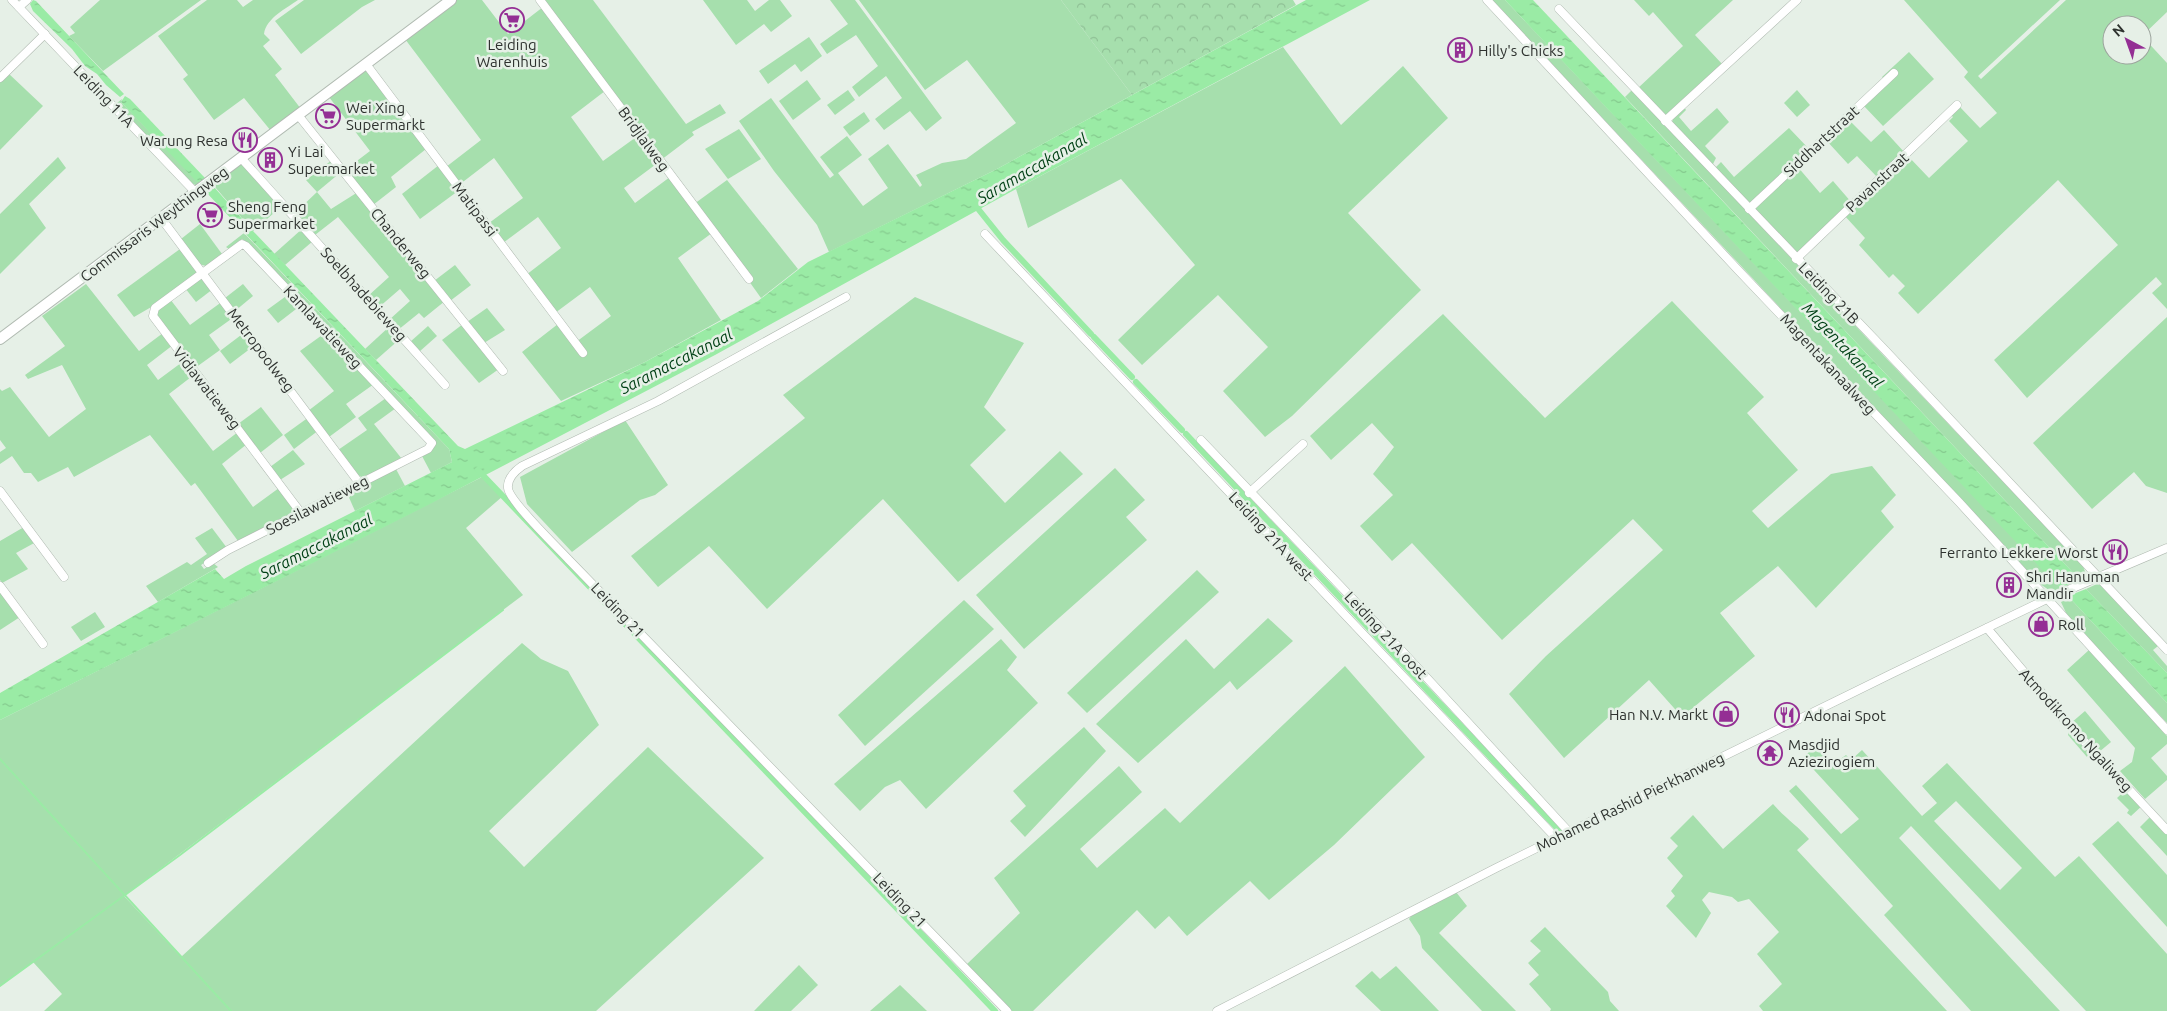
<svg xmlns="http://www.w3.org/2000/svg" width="2167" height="1011" font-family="Ubuntu,sans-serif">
<defs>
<pattern id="forest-crowns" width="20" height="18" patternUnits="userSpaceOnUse" patternTransform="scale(1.25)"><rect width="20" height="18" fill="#a6dfad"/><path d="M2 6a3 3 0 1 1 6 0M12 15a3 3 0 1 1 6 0" fill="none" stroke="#8fc095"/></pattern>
<pattern id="water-ripples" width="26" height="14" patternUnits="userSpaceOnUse" patternTransform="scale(1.25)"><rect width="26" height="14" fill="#9aeba5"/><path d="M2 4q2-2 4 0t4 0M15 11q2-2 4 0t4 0" fill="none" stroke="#85ca8e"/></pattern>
</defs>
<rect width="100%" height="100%" fill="#e6f0e7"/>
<g fill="#a6dfad" fill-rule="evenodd">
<polygon points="100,0 201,0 103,71 69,36 75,33 70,27"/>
<path d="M207 0H237L243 7 253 0H298C287 8 266 18 264 34L270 40 263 46 282 69 275 75 301 109 271 131 244 98 214 120 183 79 188 75 158 36Z"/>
<polygon points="304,0 375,0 362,7 301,54 275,21"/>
<polygon points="456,0 482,0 508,34 543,7 605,91 571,117 603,161 639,135 659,162 624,188 635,203 670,177 712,233 678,258 721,320 645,362 561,401 522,352 558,324 576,342 611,316 590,287 555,313 526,275 561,248 538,217 503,243 489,223 523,198 494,158 459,185 446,167 481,140 405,39"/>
<polygon points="543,0 593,0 686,124 720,104 726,113 692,132 694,135 661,160"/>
<polygon points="703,0 747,0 755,11 769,0 780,0 792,16 771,32 764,24 736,45"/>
<polygon points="830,0 855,0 942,118 926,131 910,111 884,130 875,119 902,98 886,76 859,97 852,87 878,66 856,35 827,54 820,44 848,24"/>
<polygon points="859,0 1061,0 1132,95 995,170 829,252 817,225 774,171 739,121 771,98 830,178 834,175 820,157 847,136 862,155 838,173 863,206 888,188 868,159 888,144 920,187 922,185 916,175 942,163 966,159 1016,123 967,60 925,90"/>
<polygon points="1492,0 1505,0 2061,588 2052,592 2037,582"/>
<polygon points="1634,0 1733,0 1695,35 1723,65 1666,117 1637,89 1683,46 1653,12 1649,16"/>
<path d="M1904 0H2060L1978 76 1981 79 2066 0H2167V12L2142 36 2167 63V309L2152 293 2162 284 2156 277 2027 398 1994 360 2118 245 2058 180 1918 314 1898 293 1905 286 1893 274 1889 278 1859 245 1865 238 1844 215 1908 156 1929 178 1968 141 1949 121 1953 117 1950 114 1959 106 1980 128 1997 113 1964 77 1968 72ZM2112 25H2142V55H2112Z"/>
<polygon points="809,37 822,56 801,72 795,64 768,84 759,71"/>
<polygon points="1283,47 1341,125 1403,66 1448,118 1348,213 1421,290 1292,416 1265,437 1223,391 1268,347 1218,295 1142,365 1118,340 1195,265 1121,179 1028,228 1016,189"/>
<polygon points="1909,52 1934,79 1883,126 1863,105 1887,83 1882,77"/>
<polygon points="364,70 367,71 426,149 391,177 396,187 373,205 345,170 370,151 329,97"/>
<polygon points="8,73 43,106 0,150 0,81"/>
<polygon points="807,80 821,99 793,120 779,101"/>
<polygon points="848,90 855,100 835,115 827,105"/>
<polygon points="1632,90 2083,566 2087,577 2080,580 1625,97"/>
<polygon points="1797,90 1810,105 1797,117 1784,103"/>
<polygon points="122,99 121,102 201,184 197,186 188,181 118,105 117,103"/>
<polygon points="1684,107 1686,110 1679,117 1691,131 1717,108 1729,122 1705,146 1716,158 1712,166 1672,124 1673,117"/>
<polygon points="864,112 870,121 850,136 843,127"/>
<polygon points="1849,120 1871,142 1884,130 1905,153 1878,178 1857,156 1848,164 1826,140"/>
<polygon points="1789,128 1810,150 1749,205 1715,168 1721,162 1734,177"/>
<polygon points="739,129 761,159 728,179 705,149"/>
<polygon points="58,157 66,168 29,204 46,228 0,274 0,214"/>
<polygon points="332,160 341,172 317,192 331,209 358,192 445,301 424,318 419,313 398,330 389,320 410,301 400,289 378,308 368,296 389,277 338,217 315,235 295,213 317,192 306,180"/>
<polygon points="240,164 243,164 282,206 253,231 215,187 210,186"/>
<polygon points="439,165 458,191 420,219 402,194"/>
<polygon points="1797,166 1820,193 1833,181 1852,203 1797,254 1755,211 1755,207"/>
<polygon points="727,180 798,269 761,298 694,204"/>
<polygon points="200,224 222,254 206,266 199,264 181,239"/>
<polygon points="302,229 313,241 285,265 274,254"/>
<polygon points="244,233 449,449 452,462 431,473 422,456 435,446 435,442 251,247 242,239 229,249 226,247"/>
<polygon points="180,249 197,272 196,274 153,306 134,317 117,295"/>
<polygon points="455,265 471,285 450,301 434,281"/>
<polygon points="202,275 213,289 196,302 185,288"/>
<polygon points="86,284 139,351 163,333 173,345 147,365 158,380 185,360 195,374 169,394 213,451 238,432 247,444 222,464 253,507 279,488 295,512 238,541 195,483 191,486 150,435 74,477 68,467 38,482 31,473 24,473 12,456 0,464 0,452 6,448 0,440 0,389 2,391 10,387 49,437 86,409 62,365 28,379 25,375 65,346 42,316"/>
<polygon points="243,284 253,296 235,311 225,298"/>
<polygon points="289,294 300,306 278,323 267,310"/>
<polygon points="915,297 1024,343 984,407 1006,430 970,465 1005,503 1060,451 1083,474 958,582 883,499 767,609 709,546 658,587 631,556 805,418 783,395"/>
<polygon points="170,299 190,325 223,301 234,317 209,335 220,350 195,368 156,318 156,312"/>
<polygon points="1672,301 1764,397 1747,413 1798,470 1752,511 1768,528 1831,474 1872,466 1896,495 1881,511 1894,527 1816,608 1778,566 1720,613 1755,656 1682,717 1649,680 1564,758 1509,694 1546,656 1663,550 1633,519 1502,640 1412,543 1392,561 1360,526 1393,495 1373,474 1394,447 1372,423 1331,460 1310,436 1443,314 1545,418"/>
<polygon points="487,308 505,330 484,343 467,322"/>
<polygon points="2167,317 2167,493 2146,486 2134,472 2092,509 2033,443"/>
<polygon points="463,324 499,369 479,383 442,340"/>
<polygon points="390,326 401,338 376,360 365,349"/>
<polygon points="428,326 437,336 419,352 410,342"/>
<polygon points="245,332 255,345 230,364 220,351"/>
<polygon points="325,333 374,384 346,404 356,417 329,437 308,411 334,391 300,351"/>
<polygon points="386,398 396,408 374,424 402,459 363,478 358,475 338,450 367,430 358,418"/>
<polygon points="261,407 283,435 260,453 238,424"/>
<polygon points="309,417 319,430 294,449 284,435"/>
<polygon points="625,420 668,485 655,495 640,500 572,552 527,504 520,477"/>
<polygon points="293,450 305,464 280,480 270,467"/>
<polygon points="1115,468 1145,500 1126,517 1147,540 1024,649 976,595"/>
<polygon points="396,469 405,486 355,511 347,493"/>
<polygon points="484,476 503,496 466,528 523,595 124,896 181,957 522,643 541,659 568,671 599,725 489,831 524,867 648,747 764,858 596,1011 44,1011 62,994 33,962 0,986 0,720"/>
<polygon points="24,527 36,542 16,553 28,569 2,583 0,580 0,541"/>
<polygon points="212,528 227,548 201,565 204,569 213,563 218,567 158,602 146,586 187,562 191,565 207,554 195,538"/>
<polygon points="1197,570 1219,592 1087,713 1067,693"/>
<polygon points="2097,584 2103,586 2158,646 2153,650 2167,666 2167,673 2086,589"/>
<polygon points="0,589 20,617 0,630"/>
<polygon points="2068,596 2167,703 2167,723 2067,615 2061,602"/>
<polygon points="964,600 994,629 865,746 838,715"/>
<polygon points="95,612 105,627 81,641 71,627"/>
<polygon points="1268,618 1293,641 1237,690 1230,681 1138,763 1096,724 1186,639 1214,669"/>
<polygon points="1001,639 1017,657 1007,670 1038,703 926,809 900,780 885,787 860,811 834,784"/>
<polygon points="2089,650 2167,736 2167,744 2151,758 2167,776 2167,780 2145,799 2120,771 2132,762 2135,748 2067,670"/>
<polygon points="1345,666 1425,757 1334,845 1269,900 1250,881 1187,936 1169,916 1155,929 1137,910 1033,1011 1012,1011 967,964 1020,913 994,878 1119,766 1142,792 1080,849 1097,868 1165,808 1180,823"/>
<polygon points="2085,711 2111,742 2093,757 2087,757 2068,735 2071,723"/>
<polygon points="1084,727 1106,751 1025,837 1010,821 1026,806 1013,791"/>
<path d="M1815 746 1832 765 1846 755 1851 760 1862 750 1922 816 1937 803 1922 786 1947 763 2055 877 2079 856 2167 954V1011H2086L1911 826 1899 838 2060 1011H1971L1884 915 1893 906 1789 791 1796 785 1841 834 1859 819 1803 758ZM1956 801 2022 868 2000 890 1934 821Z"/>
<polygon points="2129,787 2144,804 2131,816 2127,813 2129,810 2117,798"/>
<path d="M1773 804C1785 818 1798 826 1809 839L1797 850 1947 1011H1763L1759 1006 1782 984 1757 954 1779 932 1749 899 1738 902 1732 897 1709 892 1702 900 1711 913 1696 938 1666 906 1675 896 1671 891 1683 876 1667 858 1678 846 1670 838 1693 815 1723 849Z"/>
<polygon points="2153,814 2167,830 2167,856 2140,827"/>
<polygon points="2118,821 2167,875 2167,927 2092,844"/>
<polygon points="1456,892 1467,906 1439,933 1516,1011 1482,1011 1422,948 1420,936 1409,919 1412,915"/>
<polygon points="1545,927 1608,992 1610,1001 1619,1011 1550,1011 1551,1009 1529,984 1539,975 1528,963 1541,951 1530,941"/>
<polygon points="799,965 818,985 791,1011 754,1011"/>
<polygon points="1396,966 1439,1011 1381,1011 1355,986 1372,971 1380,979"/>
<polygon points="900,985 927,1011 870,1011"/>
</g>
<polygon fill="url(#forest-crowns)" points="1061,0 1293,0 1296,5 1132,95"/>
<g fill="url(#water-ripples)">
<polygon points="33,0 36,1 124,94 120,97 106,85 97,74 85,66 72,49 33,11 30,4"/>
<polygon points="1306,0 1370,0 1016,189 715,355 428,505 0,720 0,693 215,569 224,579 246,566 452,462 449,449 204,190 210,186 214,187 253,231 458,446 465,449 645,362 758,301 808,262 995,170"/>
<polygon points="1505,0 1533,0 2080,580 2061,588 2047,575"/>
<polygon points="125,96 130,99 205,178 204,181 201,184 196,181 121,102"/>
<polygon points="2086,589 2167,673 2167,703 2068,596"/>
</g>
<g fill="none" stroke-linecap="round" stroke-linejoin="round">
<g stroke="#9aeba5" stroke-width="2">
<polyline points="0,759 231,1011"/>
<polyline points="0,986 180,855 503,610"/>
</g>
<g stroke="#9aeba5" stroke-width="6">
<polyline points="975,205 1003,240 1091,334"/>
<polyline points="1094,337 1132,377"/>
<polyline points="1136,382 1182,430"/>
<polyline points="1186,434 1559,830"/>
<polyline points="478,470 995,1011"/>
</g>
<defs>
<g id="minor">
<polyline points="12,0 196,193"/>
<polyline points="540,0 749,279"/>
<polyline points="1487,0 1738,270 1959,502 2167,730"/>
<polyline points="19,7 27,0"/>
<polyline points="1559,9 1885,350 2167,650"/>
<polyline points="366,64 583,353"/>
<polyline points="0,78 45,34"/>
<polyline points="298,115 503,371"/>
<polyline points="1665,121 1797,0"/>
<polyline points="242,159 445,385"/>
<polyline points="1749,209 1894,73"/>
<polyline points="161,218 360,484"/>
<polyline points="985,234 1556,838"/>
<polyline points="1796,259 1957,105"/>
<path d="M846 297 658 401 522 466C515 471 507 479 508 488 509 501 558 548 569 560L1007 1011"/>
<polyline points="1201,440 1391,639 1569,832"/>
<polyline points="0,491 64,577"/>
<polyline points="1249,493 1303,444"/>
<polyline points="208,563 228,550 428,449 432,443 246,246 242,244 155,308 153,316 301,513"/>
<polyline points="0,586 43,644"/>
<polyline points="1987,628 2068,724 2167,830"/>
<polyline points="1217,1011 1496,868 1891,674 2047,599 2167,548"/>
</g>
<polyline id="major" points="0,339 451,0"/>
</defs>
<use href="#minor" stroke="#b0bab1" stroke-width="9"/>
<use href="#major" stroke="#b0bab1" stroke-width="12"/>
<use href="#minor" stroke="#fff" stroke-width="8"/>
<use href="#major" stroke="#fff" stroke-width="10"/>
</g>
<defs>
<symbol id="supermarket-ring" viewBox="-11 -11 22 22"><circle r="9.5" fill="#e6f0e7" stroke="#942f94" stroke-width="1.5"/><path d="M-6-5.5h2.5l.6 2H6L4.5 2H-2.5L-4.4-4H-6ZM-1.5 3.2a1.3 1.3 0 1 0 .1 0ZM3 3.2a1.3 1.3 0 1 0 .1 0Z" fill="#942f94"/></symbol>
<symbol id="building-ring" viewBox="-11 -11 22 22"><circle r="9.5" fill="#e6f0e7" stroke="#942f94" stroke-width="1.5"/><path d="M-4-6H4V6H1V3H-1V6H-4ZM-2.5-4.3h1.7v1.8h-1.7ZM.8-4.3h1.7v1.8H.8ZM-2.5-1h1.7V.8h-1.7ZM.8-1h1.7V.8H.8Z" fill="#942f94"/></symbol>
<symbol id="restaurant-ring" viewBox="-11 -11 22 22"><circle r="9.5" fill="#e6f0e7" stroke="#942f94" stroke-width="1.5"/><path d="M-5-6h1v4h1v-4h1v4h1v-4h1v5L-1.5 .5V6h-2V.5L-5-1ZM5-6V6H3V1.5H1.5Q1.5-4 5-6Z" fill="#942f94"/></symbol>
<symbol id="shop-ring" viewBox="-11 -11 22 22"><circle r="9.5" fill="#e6f0e7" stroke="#942f94" stroke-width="1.5"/><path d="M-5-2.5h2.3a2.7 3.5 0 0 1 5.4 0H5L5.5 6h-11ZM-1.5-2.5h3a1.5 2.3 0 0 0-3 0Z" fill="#942f94"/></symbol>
<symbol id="temple-ring" viewBox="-11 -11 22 22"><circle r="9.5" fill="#e6f0e7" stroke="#942f94" stroke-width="1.5"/><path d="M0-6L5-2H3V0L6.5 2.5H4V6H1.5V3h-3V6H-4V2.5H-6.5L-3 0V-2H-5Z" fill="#942f94"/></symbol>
</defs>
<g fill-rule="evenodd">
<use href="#supermarket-ring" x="498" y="6" width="28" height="28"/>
<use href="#building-ring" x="1446" y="36" width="28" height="28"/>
<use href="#supermarket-ring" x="314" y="102" width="28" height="28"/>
<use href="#restaurant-ring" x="231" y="126" width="28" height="28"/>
<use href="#building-ring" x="256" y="146" width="28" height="28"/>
<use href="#supermarket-ring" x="196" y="201" width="28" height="28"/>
<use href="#restaurant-ring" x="2101" y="538" width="28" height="28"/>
<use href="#building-ring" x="1995" y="571" width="28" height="28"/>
<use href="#shop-ring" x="2027" y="610" width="28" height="28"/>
<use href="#shop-ring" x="1712" y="700" width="28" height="28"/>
<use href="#restaurant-ring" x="1773" y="701" width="28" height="28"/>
<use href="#temple-ring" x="1756" y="739" width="28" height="28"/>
</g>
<g text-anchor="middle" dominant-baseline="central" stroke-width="5" stroke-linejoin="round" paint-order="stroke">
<g font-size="15" fill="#2e322f" stroke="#e6f0e7" text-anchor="start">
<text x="512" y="44" text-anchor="middle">Leiding<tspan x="512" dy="17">Warenhuis</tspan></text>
<text x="1478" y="50">Hilly's Chicks</text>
<text x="346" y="107">Wei Xing<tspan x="346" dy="17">Supermarkt</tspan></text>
<text x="228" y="140" text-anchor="end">Warung Resa</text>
<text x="288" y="151">Yi Lai<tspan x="288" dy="17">Supermarket</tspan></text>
<text x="228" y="206">Sheng Feng<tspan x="228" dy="17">Supermarket</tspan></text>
<text x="2098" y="552" text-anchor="end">Ferranto Lekkere Worst</text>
<text x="2026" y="576">Shri Hanuman<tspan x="2026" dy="17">Mandir</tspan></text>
<text x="2058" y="624">Roll</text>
<text x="1708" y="714" text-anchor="end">Han N.V. Markt</text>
<text x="1804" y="715">Adonai Spot</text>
<text x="1788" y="744">Masdjid<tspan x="1788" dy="17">Aziezirogiem</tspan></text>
</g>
<g font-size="15" fill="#2e322f" stroke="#e6f0e7">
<text transform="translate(104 96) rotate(46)">Leiding 11A</text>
<text transform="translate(644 139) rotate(54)">Bridjlalweg</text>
<text transform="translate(1821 141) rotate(-43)">Siddhartstraat</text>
<text transform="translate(1877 182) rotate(-43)">Pavanstraat</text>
<text transform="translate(475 209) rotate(53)">Matipassi</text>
<text transform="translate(154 224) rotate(-37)">Commissaris Weythingweg</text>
<text transform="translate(401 243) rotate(51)">Chanderweg</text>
<text transform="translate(1829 293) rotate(46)">Leiding 21B</text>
<text transform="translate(364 294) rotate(48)">Soelbhadebieweg</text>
<text transform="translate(323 327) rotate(47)">Kamlawatieweg</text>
<text transform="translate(261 350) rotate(53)">Metropoolweg</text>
<text transform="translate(1828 364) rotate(47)">Magentakanaalweg</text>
<text transform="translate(207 388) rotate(52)">Vidiawatieweg</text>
<text transform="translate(317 505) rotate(-27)">Soesilawatieweg</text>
<text transform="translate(1271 536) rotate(47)">Leiding 21A west</text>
<text transform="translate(618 610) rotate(46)">Leiding 21</text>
<text transform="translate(1386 635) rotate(47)">Leiding 21A oost</text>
<text transform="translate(2076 730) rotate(48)">Atmodikromo Ngaliweg</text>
<text transform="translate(1630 802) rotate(-26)">Mohamed Rashid Pierkhanweg</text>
<text transform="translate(900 900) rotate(46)">Leiding 21</text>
</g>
<g font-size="16" font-style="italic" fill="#014015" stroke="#e6f0e7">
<text transform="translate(1032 168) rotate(-30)">Saramaccakanaal</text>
<text transform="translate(1843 345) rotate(47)">Magentakanaal</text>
<text transform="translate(676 361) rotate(-27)">Saramaccakanaal</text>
<text transform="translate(316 546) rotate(-27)">Saramaccakanaal</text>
</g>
</g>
<g transform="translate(2127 40) rotate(319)"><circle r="24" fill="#e6f0e7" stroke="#9ca49d"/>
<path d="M0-4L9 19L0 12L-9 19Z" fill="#942f94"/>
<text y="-8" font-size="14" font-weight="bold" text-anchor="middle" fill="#2e322f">N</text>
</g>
</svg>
